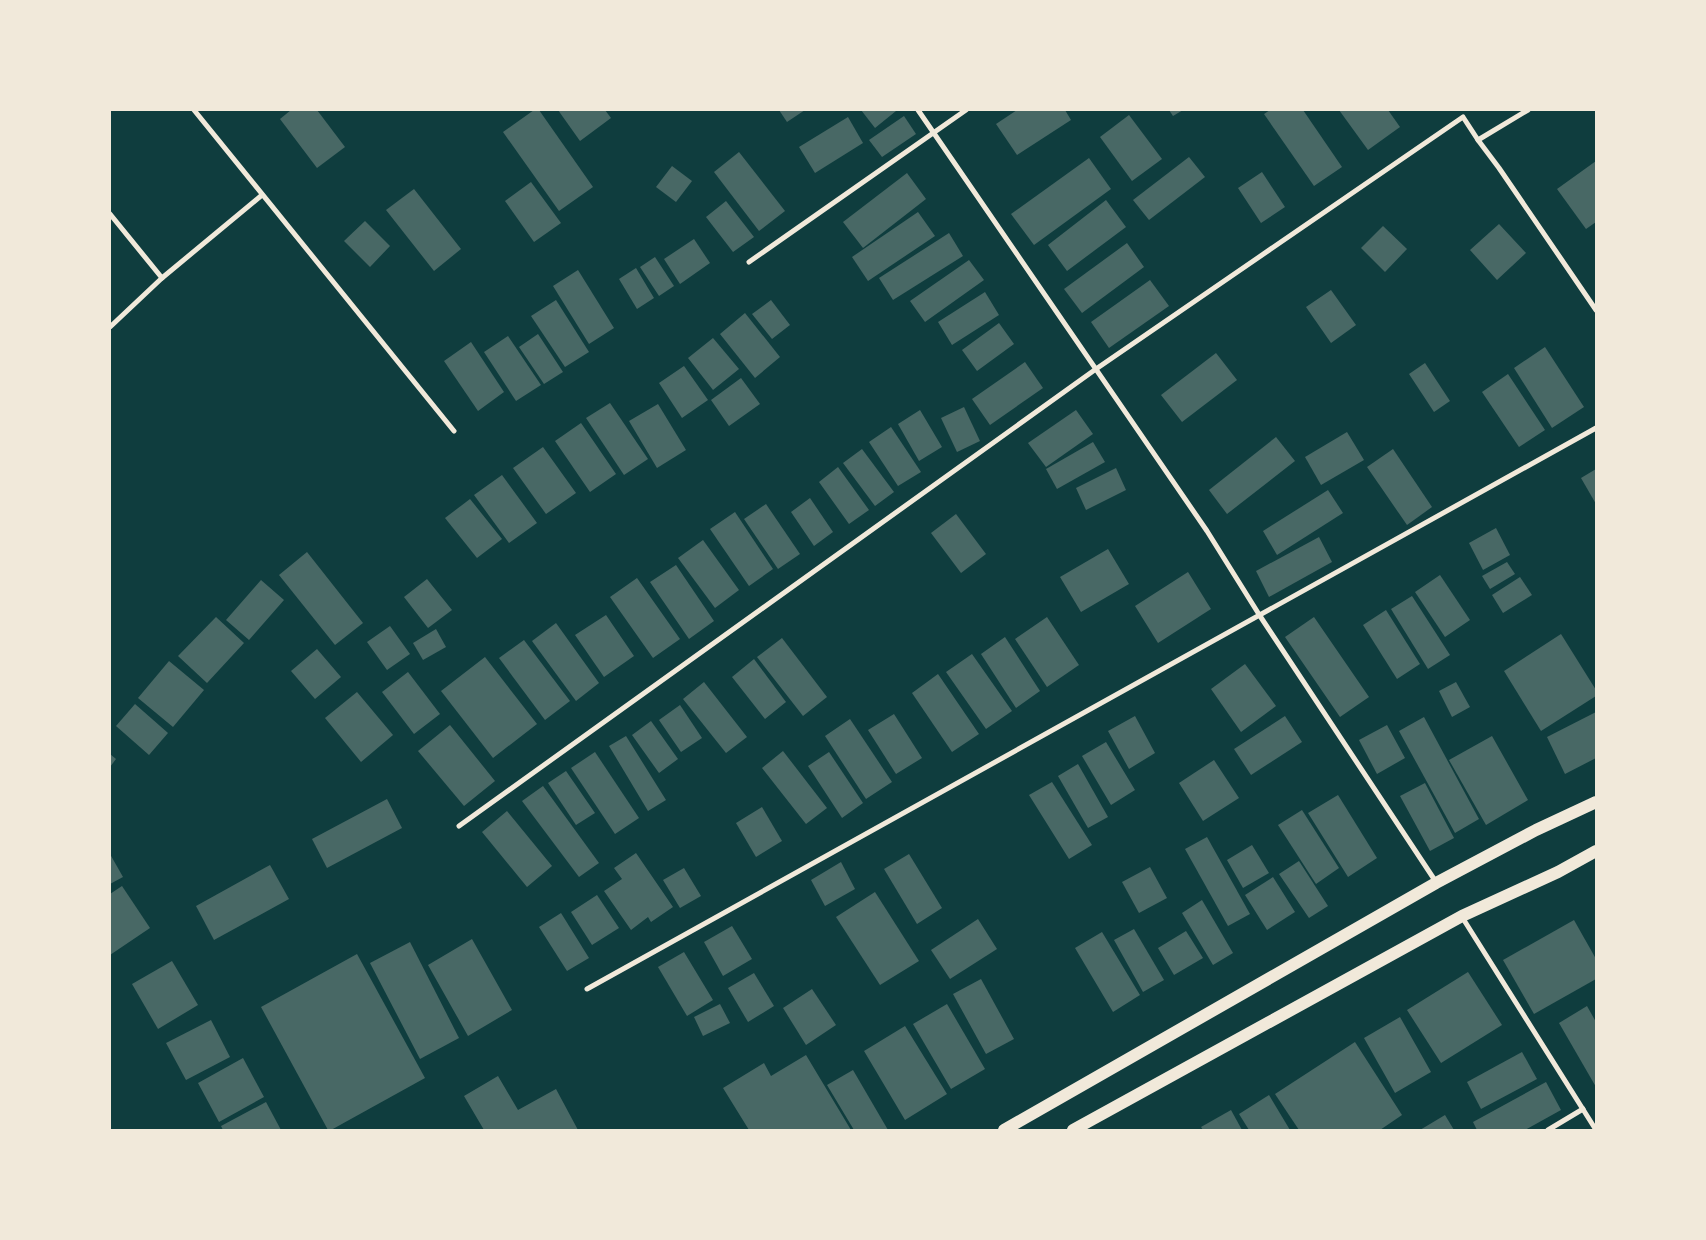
<svg xmlns="http://www.w3.org/2000/svg" width="1706" height="1240" font-family="Rubik,sans-serif">
<rect width="100%" height="100%" fill="#0f3d3e"/>
<g fill="#486865">
<polygon points="291,110 317,110 345,147 317,168 280,119"/>
<polygon points="534,110 539,110 593,187 559,211 503,132"/>
<polygon points="558,110 605,110 611,118 580,141"/>
<polygon points="779,110 805,110 787,122"/>
<polygon points="861,110 895,110 896,111 875,128"/>
<polygon points="1017,110 1065,110 1071,120 1017,155 996,124"/>
<polygon points="1169,110 1183,110 1173,116"/>
<polygon points="1270,110 1303,110 1342,167 1314,186 1264,114"/>
<polygon points="1339,110 1388,110 1400,127 1368,150"/>
<polygon points="1129,115 1162,159 1132,181 1100,137"/>
<polygon points="904,116 916,134 882,157 869,140"/>
<polygon points="848,117 863,143 815,173 799,147"/>
<polygon points="739,152 785,211 759,231 714,172"/>
<polygon points="1189,157 1205,177 1149,220 1133,200"/>
<polygon points="1089,158 1111,189 1034,245 1011,214"/>
<polygon points="1596,161 1596,222 1586,229 1557,189"/>
<polygon points="672,166 692,181 676,202 656,187"/>
<polygon points="1262,172 1285,207 1261,223 1238,188"/>
<polygon points="907,173 926,199 863,248 843,222"/>
<polygon points="531,182 561,223 534,242 505,201"/>
<polygon points="414,189 461,249 434,271 386,210"/>
<polygon points="1106,200 1126,227 1067,271 1048,245"/>
<polygon points="726,201 754,237 733,252 706,217"/>
<polygon points="918,212 935,236 868,281 852,257"/>
<polygon points="365,221 390,246 370,267 344,241"/>
<polygon points="1499,224 1526,253 1497,280 1470,250"/>
<polygon points="1383,226 1407,249 1385,272 1361,248"/>
<polygon points="949,233 963,256 893,300 879,278"/>
<polygon points="694,239 710,263 680,284 664,259"/>
<polygon points="1127,243 1144,267 1082,313 1064,289"/>
<polygon points="655,257 674,286 659,296 640,267"/>
<polygon points="969,260 984,280 925,322 910,301"/>
<polygon points="636,268 654,298 637,309 619,279"/>
<polygon points="578,270 614,328 589,344 553,286"/>
<polygon points="1150,280 1169,306 1109,348 1091,322"/>
<polygon points="1331,290 1356,325 1331,343 1306,307"/>
<polygon points="985,292 999,315 952,345 938,322"/>
<polygon points="556,300 589,352 565,367 531,316"/>
<polygon points="771,300 790,325 772,339 752,314"/>
<polygon points="745,313 780,357 755,378 720,334"/>
<polygon points="999,323 1014,344 977,371 962,350"/>
<polygon points="538,334 563,372 544,384 519,347"/>
<polygon points="508,336 541,385 516,401 484,352"/>
<polygon points="713,338 739,369 713,390 688,358"/>
<polygon points="471,342 504,392 478,411 444,361"/>
<polygon points="1545,347 1584,407 1552,428 1514,368"/>
<polygon points="1216,353 1237,380 1182,422 1161,395"/>
<polygon points="1025,362 1043,388 990,425 972,399"/>
<polygon points="1425,363 1450,401 1434,412 1409,374"/>
<polygon points="684,366 708,400 682,418 659,383"/>
<polygon points="1508,374 1545,430 1519,447 1482,392"/>
<polygon points="741,378 760,404 729,426 711,400"/>
<polygon points="610,403 648,459 624,475 586,418"/>
<polygon points="658,404 686,450 657,468 629,421"/>
<polygon points="964,407 980,441 957,452 941,418"/>
<polygon points="920,410 942,447 919,461 898,424"/>
<polygon points="1076,410 1093,434 1046,467 1028,443"/>
<polygon points="581,423 616,474 590,492 555,441"/>
<polygon points="891,427 921,472 898,486 869,442"/>
<polygon points="1347,432 1364,460 1321,485 1305,457"/>
<polygon points="1276,437 1295,461 1227,514 1209,490"/>
<polygon points="1093,442 1105,462 1057,489 1046,469"/>
<polygon points="543,447 576,493 546,514 513,468"/>
<polygon points="862,449 894,492 875,506 843,463"/>
<polygon points="1393,449 1432,507 1407,525 1367,467"/>
<polygon points="838,467 869,510 849,524 819,482"/>
<polygon points="1116,468 1126,490 1086,510 1076,488"/>
<polygon points="1596,469 1596,504 1581,478"/>
<polygon points="502,475 537,523 509,543 474,495"/>
<polygon points="1328,490 1343,513 1277,555 1263,531"/>
<polygon points="810,498 833,532 814,546 791,512"/>
<polygon points="470,499 502,539 477,558 445,518"/>
<polygon points="766,504 800,554 778,569 744,519"/>
<polygon points="735,512 773,569 749,586 710,529"/>
<polygon points="956,514 986,554 961,573 931,533"/>
<polygon points="1496,528 1510,555 1483,570 1469,543"/>
<polygon points="1319,537 1332,562 1269,597 1256,571"/>
<polygon points="703,540 739,590 715,608 678,558"/>
<polygon points="1108,549 1129,584 1081,612 1060,577"/>
<polygon points="307,552 363,623 335,645 279,575"/>
<polygon points="1507,562 1515,574 1490,589 1482,576"/>
<polygon points="676,565 714,621 689,639 650,582"/>
<polygon points="1188,572 1211,609 1158,643 1135,606"/>
<polygon points="1440,575 1470,620 1445,637 1415,592"/>
<polygon points="1520,577 1532,595 1503,613 1492,595"/>
<polygon points="637,578 680,639 653,658 610,597"/>
<polygon points="427,579 452,610 428,628 404,597"/>
<polygon points="261,580 284,600 249,640 226,620"/>
<polygon points="1412,596 1450,655 1428,669 1391,609"/>
<polygon points="1386,610 1420,664 1397,679 1363,625"/>
<polygon points="606,615 634,656 604,677 575,635"/>
<polygon points="216,617 244,643 207,683 178,656"/>
<polygon points="1047,617 1079,665 1047,687 1015,639"/>
<polygon points="1314,617 1369,697 1340,717 1285,637"/>
<polygon points="556,623 599,683 576,701 532,641"/>
<polygon points="390,626 410,654 387,670 367,642"/>
<polygon points="436,629 446,647 423,660 413,643"/>
<polygon points="1561,634 1596,690 1596,696 1541,731 1504,671"/>
<polygon points="1005,637 1040,691 1016,708 981,654"/>
<polygon points="782,638 827,697 803,716 757,657"/>
<polygon points="524,640 570,701 545,720 499,658"/>
<polygon points="317,649 341,677 315,699 291,671"/>
<polygon points="972,654 1012,711 986,729 946,672"/>
<polygon points="485,657 537,724 493,758 441,691"/>
<polygon points="754,659 786,702 765,719 732,677"/>
<polygon points="169,661 204,690 173,727 138,698"/>
<polygon points="1245,664 1276,706 1241,732 1211,689"/>
<polygon points="408,672 440,714 414,734 382,692"/>
<polygon points="938,674 979,734 952,752 912,693"/>
<polygon points="704,682 747,737 726,753 683,699"/>
<polygon points="1456,682 1470,707 1452,717 1439,691"/>
<polygon points="357,692 393,735 361,762 325,718"/>
<polygon points="135,704 168,733 149,755 116,726"/>
<polygon points="680,705 702,738 681,752 659,720"/>
<polygon points="1596,712 1596,758 1565,774 1547,737"/>
<polygon points="894,714 922,758 896,774 868,730"/>
<polygon points="1135,716 1155,753 1129,769 1108,731"/>
<polygon points="1285,716 1302,742 1251,775 1234,749"/>
<polygon points="1424,717 1479,819 1455,833 1399,731"/>
<polygon points="850,719 892,782 866,799 825,736"/>
<polygon points="651,721 678,759 659,773 632,735"/>
<polygon points="450,725 495,781 464,806 418,751"/>
<polygon points="1387,725 1405,758 1377,774 1359,740"/>
<polygon points="626,736 666,800 648,811 609,746"/>
<polygon points="1492,736 1528,800 1486,825 1449,760"/>
<polygon points="1106,742 1135,790 1111,805 1082,756"/>
<polygon points="783,751 827,808 806,824 762,768"/>
<polygon points="595,752 639,818 615,834 571,768"/>
<polygon points="829,752 863,803 842,818 808,766"/>
<polygon points="110,754 116,759 110,767"/>
<polygon points="1214,760 1239,798 1203,821 1179,783"/>
<polygon points="1078,764 1108,817 1088,828 1058,776"/>
<polygon points="566,771 595,813 576,825 548,783"/>
<polygon points="1052,782 1092,845 1069,859 1029,795"/>
<polygon points="1425,783 1454,838 1430,851 1400,796"/>
<polygon points="543,786 599,863 579,877 522,801"/>
<polygon points="1338,795 1377,858 1348,877 1308,813"/>
<polygon points="387,799 402,828 327,868 312,839"/>
<polygon points="762,807 782,841 756,857 736,823"/>
<polygon points="1302,810 1339,868 1316,884 1278,825"/>
<polygon points="507,811 552,866 527,887 482,832"/>
<polygon points="1207,837 1250,914 1228,926 1185,849"/>
<polygon points="1252,845 1269,873 1243,888 1227,860"/>
<polygon points="636,853 673,907 651,922 648,917 631,930 604,891 622,879 614,868"/>
<polygon points="110,854 123,877 110,884"/>
<polygon points="909,854 942,908 917,924 884,869"/>
<polygon points="1299,861 1328,906 1309,918 1279,874"/>
<polygon points="841,862 855,889 825,906 811,880"/>
<polygon points="270,865 289,899 214,940 196,906"/>
<polygon points="1150,867 1167,898 1139,913 1122,882"/>
<polygon points="684,868 701,896 680,908 663,880"/>
<polygon points="1273,877 1295,912 1267,930 1245,895"/>
<polygon points="122,886 150,928 110,955 110,894"/>
<polygon points="875,892 919,961 880,985 836,917"/>
<polygon points="597,895 619,928 592,945 571,912"/>
<polygon points="1202,900 1233,953 1213,965 1182,913"/>
<polygon points="561,913 589,958 567,971 539,927"/>
<polygon points="978,919 997,949 950,979 931,950"/>
<polygon points="1574,920 1596,959 1596,979 1534,1014 1503,960"/>
<polygon points="732,926 752,959 723,976 704,942"/>
<polygon points="1134,929 1164,980 1143,992 1114,940"/>
<polygon points="1186,931 1203,958 1174,975 1158,948"/>
<polygon points="1102,932 1140,995 1113,1012 1075,948"/>
<polygon points="472,939 512,1010 468,1036 428,965"/>
<polygon points="410,942 459,1038 420,1059 370,963"/>
<polygon points="684,952 713,1000 687,1016 658,967"/>
<polygon points="357,954 425,1078 331,1130 328,1130 261,1007"/>
<polygon points="172,961 198,1005 158,1029 132,984"/>
<polygon points="1468,972 1502,1025 1441,1063 1407,1010"/>
<polygon points="754,973 774,1006 748,1022 728,988"/>
<polygon points="981,979 1014,1039 986,1054 953,994"/>
<polygon points="812,989 836,1025 806,1045 783,1008"/>
<polygon points="720,1004 730,1023 703,1036 694,1017"/>
<polygon points="947,1004 985,1069 951,1089 913,1024"/>
<polygon points="1587,1006 1596,1022 1596,1087 1559,1023"/>
<polygon points="1400,1017 1431,1072 1395,1093 1364,1038"/>
<polygon points="211,1020 230,1057 186,1080 166,1043"/>
<polygon points="905,1026 947,1094 905,1120 864,1051"/>
<polygon points="1355,1042 1402,1115 1380,1130 1299,1130 1275,1094"/>
<polygon points="1522,1052 1537,1079 1481,1109 1467,1082"/>
<polygon points="806,1055 851,1130 749,1130 723,1088 764,1063 771,1076"/>
<polygon points="243,1058 264,1097 219,1122 198,1083"/>
<polygon points="853,1070 888,1130 854,1130 827,1085"/>
<polygon points="498,1076 518,1110 556,1089 578,1130 484,1130 464,1096"/>
<polygon points="1546,1082 1561,1110 1525,1130 1477,1130 1473,1122"/>
<polygon points="1269,1095 1290,1130 1249,1130 1239,1114"/>
<polygon points="266,1102 281,1130 223,1130 221,1126"/>
<polygon points="1231,1110 1242,1130 1203,1130 1201,1127"/>
<polygon points="1445,1115 1454,1130 1420,1130"/>
</g>
<g fill="none" stroke-linecap="round" stroke-linejoin="round">
<g stroke="#f1e9da" stroke-width="5">
<polyline points="194,110 454,431"/>
<polyline points="918,110 1207,531 1260,616 1436,882"/>
<polyline points="1478,140 1528,110"/>
<polyline points="110,214 162,278"/>
<polyline points="749,262 966,110"/>
<polyline points="110,327 162,278 262,195"/>
<polyline points="459,826 1096,369 1463,117 1478,140 1499,168 1596,310"/>
<polyline points="1462,917 1596,1130"/>
<polyline points="587,989 1596,428"/>
<polyline points="1548,1130 1583,1109"/>
</g>
<g stroke="#f1e9da" stroke-width="12">
<polyline points="1004,1130 1436,883 1536,830 1596,802"/>
<polyline points="1073,1130 1462,916 1558,872 1596,851"/>
</g>
</g>
<rect width="1706" height="1240" fill="none" stroke="#f1e9da" stroke-width="222"/>
</svg>
